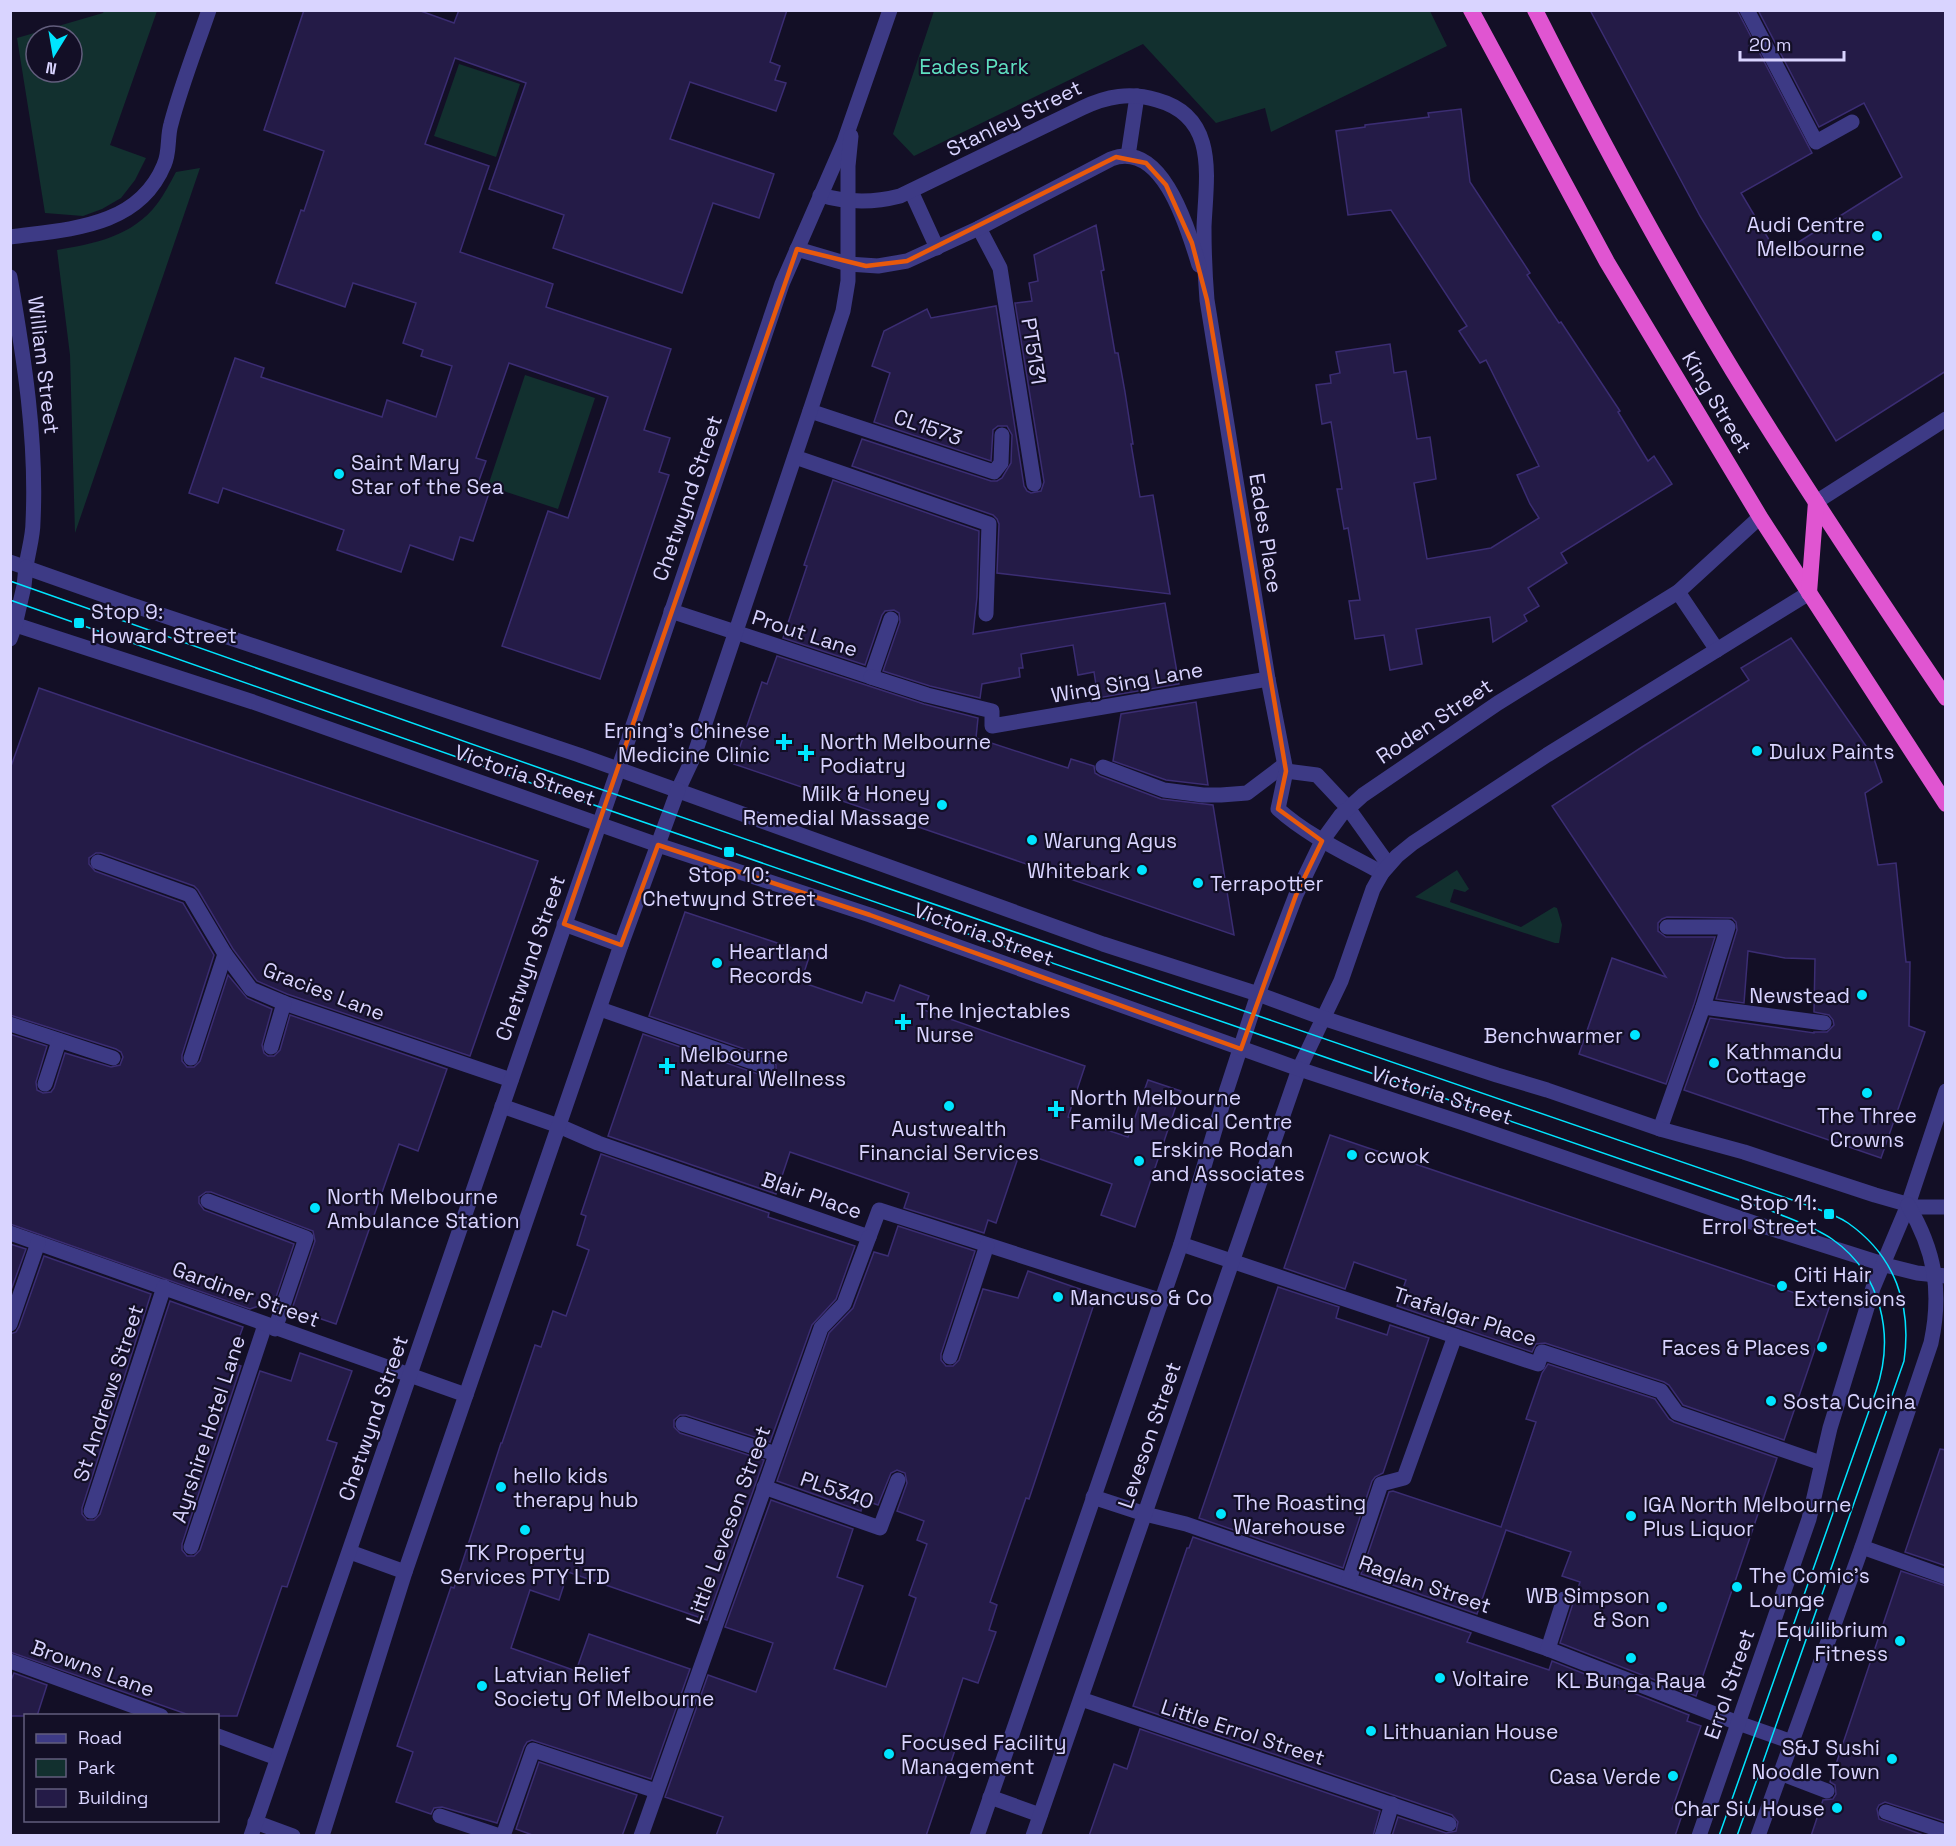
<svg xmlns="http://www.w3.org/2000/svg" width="1956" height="1846" font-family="'Space Grotesk',sans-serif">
<rect width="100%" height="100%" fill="#130f26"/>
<g fill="#12302f" fill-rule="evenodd">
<path d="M104 11H157L110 145 146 158 135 180 121 198 102 209 83 216 45 213 17 38 103 13ZM36 36H72V72H36Z"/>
<polygon points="934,11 1430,11 1447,46 1271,132 1265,108 1216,123 1143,44 914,156 893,134"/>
<polygon points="459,64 520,84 496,157 434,136"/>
<path d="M200 168 75 533 70 355 57 250C94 244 133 236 157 204 164 195 170 183 176 172Z"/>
<polygon points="525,375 595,398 558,509 488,486"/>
<polygon points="1457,870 1469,889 1465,892 1454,889 1450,902 1521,927 1554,907 1557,908 1562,925 1559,943 1555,943 1415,897"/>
</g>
<g fill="#241b47" stroke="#3b2d73" stroke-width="1.5">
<polygon points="304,10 418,10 454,23 459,10 787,10 770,62 780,66 775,80 786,83 776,111 690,82 670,139 774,174 759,218 713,203 682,293 553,248 564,215 489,189 526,83 455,58 425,144 489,166 460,252 553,284 546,307 671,349 644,430 670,438 659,472 669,475 600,679 502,646 548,511 568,518 608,397 509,363 476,458 486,461 477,486 490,490 473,541 460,537 453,560 410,545 401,572 337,550 344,530 223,488 218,503 189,493 235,358 264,368 261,377 382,417 387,400 436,417 452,366 421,356 423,350 403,343 416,303 353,283 345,307 276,283 301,210 304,211 324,151 264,130"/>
<polygon points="1590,10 1737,10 1812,153 1741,193 1778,255 1902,177 1864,103 1819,127 1758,10 1946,10 1946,371 1836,441 1700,216"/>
<polygon points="1461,109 1470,182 1530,273 1527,275 1559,323 1561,322 1620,411 1618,412 1648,461 1654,456 1672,484 1561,553 1567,563 1528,588 1539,606 1524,615 1527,621 1493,642 1490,617 1416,629 1422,664 1390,670 1384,635 1355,639 1349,601 1360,600 1348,528 1344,529 1337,489 1342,489 1331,422 1322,424 1316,385 1331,383 1330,375 1340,373 1336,352 1390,344 1394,373 1406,371 1417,439 1430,437 1436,479 1414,483 1427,559 1491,548 1539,518 1530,504 1517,475 1539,466 1486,360 1480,363 1459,331 1467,326 1391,210 1348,215 1336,131 1365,127 1365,125 1429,117 1428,113"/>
<polygon points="1096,225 1104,270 1101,271 1115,353 1118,353 1125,392 1133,444 1131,444 1140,497 1153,495 1170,594 997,573 999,524 997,519 993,515 852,466 862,439 991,481 997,481 1002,478 1011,463 1012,435 1007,426 998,426 993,430 991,461 874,422 890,373 872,366 884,331 927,309 931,318 996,306 1024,486 1027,491 1031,493 1041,491 1044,482 1015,303 1032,301 1029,283 1038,281 1034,255"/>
<polygon points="833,480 979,531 977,597 973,634 1165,603 1179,684 1098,698 1094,672 1078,675 1073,645 1021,654 1023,668 1019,668 1020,677 982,684 980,698 930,686 883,671 900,622 899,613 894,610 885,611 882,615 865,665 783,638 807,566 804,565"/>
<polygon points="1791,638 1873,756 1882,782 1865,793 1878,865 1896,863 1906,962 1910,962 1909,1026 1925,1032 1881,1158 1684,1090 1710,1018 1814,1033 1814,1032 1827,1032 1834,1025 1833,1020 1829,1015 1814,1012 1815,959 1785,958 1748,951 1744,1003 1716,999 1737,930 1736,922 1732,918 1667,917 1662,919 1658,923 1658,931 1666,937 1715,937 1694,1004 1666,1084 1579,1054 1612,958 1666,977 1552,806 1642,747 1749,680 1741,668"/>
<polygon points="777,656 924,704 978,718 976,738 1068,768 1071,759 1094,766 1095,773 1100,776 1161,799 1213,805 1234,935 734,764 762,682 767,684"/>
<polygon points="39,688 538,861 470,1056 287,994 257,981 233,949 198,890 194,886 101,853 96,853 89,858 89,864 95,871 183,903 214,955 182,1055 182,1061 187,1067 194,1067 200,1061 228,975 247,998 272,1009 262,1045 264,1053 268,1056 274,1056 280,1050 290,1015 447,1069 418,1151 399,1144 336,1324 292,1309 315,1241 313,1231 211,1192 206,1192 199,1197 199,1203 204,1210 294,1244 274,1303 270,1302 250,1309 10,1224 10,1034 47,1046 36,1082 37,1090 43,1093 51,1092 54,1088 65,1053 111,1067 120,1065 123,1057 121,1052 116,1049 10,1015 10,769"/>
<polygon points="1196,702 1208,785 1166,780 1113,761 1121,714"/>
<polygon points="685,912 810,954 801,982 862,1003 866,992 894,1001 900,985 929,996 924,1010 1085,1066 1068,1117 1128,1137 1148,1080 1181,1091 1135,1227 1101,1215 1112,1184 1020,1152 996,1223 988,1220 984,1233 904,1208 909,1193 790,1152 776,1194 608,1136 643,1034 764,1076 769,1076 776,1071 776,1065 770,1058 649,1016"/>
<polygon points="1330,1135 1830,1305 1784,1440 1683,1405 1669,1385 1664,1382 1545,1343 1536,1344 1532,1352 1397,1306 1406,1280 1354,1262 1345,1289 1284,1268"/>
<polygon points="601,1154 769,1213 768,1217 855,1246 836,1299 812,1325 770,1442 686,1415 680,1415 674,1420 674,1427 680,1433 764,1460 707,1620 568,1572 559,1600 530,1590 511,1648 576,1671 589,1634 690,1669 651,1779 532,1740 527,1742 524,1747 497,1823 442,1807 434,1808 431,1814 396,1802 413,1752 397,1746 451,1587 454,1588 501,1443 502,1443 535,1345 541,1347 553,1311 566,1316 589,1250 577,1245 586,1216 581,1214"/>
<polygon points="898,1226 975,1251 941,1354 941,1360 946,1366 953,1366 959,1360 983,1289 1018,1298 1028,1271 1097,1295 1029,1499 1026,1498 990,1602 997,1605 989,1630 996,1632 978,1683 963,1678 941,1745 955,1750 926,1836 716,1836 723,1817 665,1797 708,1675 756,1692 773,1643 725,1627 771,1500 853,1529 837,1577 863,1586 834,1669 886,1687 916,1598 909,1595 927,1544 917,1540 924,1521 897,1511 907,1483 905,1473 897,1470 891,1473 878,1505 864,1500 861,1511 777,1481 829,1333 853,1308 874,1252 888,1256"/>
<polygon points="10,1244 26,1249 10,1293"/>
<polygon points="44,1256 151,1294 82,1508 82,1514 87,1520 94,1520 100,1514 170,1301 243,1327 230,1362 241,1366 182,1544 182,1550 187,1556 194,1556 200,1550 260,1371 291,1381 300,1353 352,1371 327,1440 337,1443 287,1587 282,1586 237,1716 192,1716 10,1652 10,1334 16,1332 19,1327"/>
<polygon points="1278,1287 1339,1307 1336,1318 1387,1335 1390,1325 1429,1338 1383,1473 1375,1477 1372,1481 1343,1568 1199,1518"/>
<polygon points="1548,1364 1655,1399 1669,1419 1674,1422 1777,1458 1696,1696 1560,1643 1580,1582 1562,1576 1571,1552 1506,1530 1477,1614 1361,1574 1389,1492 1393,1491 1501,1527 1536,1422 1526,1419 1542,1373"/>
<polygon points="1940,1449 1946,1450 1946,1566 1905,1552"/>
<polygon points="1193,1537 1471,1633 1467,1642 1549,1670 1552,1661 1689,1715 1687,1721 1701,1726 1672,1809 1683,1812 1675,1836 1392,1836 1398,1817 1446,1833 1456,1831 1458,1822 1452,1815 1133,1706 1187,1548 1189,1548"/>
<polygon points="1901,1571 1946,1586 1946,1822 1885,1802 1879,1805 1877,1809 1879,1819 1926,1836 1811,1836 1823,1800 1833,1799 1836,1794 1835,1785 1830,1782"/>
<polygon points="14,1673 47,1685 37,1716 10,1716 10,1683"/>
<polygon points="1140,1729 1380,1811 1373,1836 1089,1836 1114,1764 1127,1769"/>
<polygon points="539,1762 637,1795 622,1836 535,1836 516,1829"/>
</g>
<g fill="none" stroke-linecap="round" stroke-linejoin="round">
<g stroke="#3d3a85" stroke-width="15">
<polyline points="1747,10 1816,142 1852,122"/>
<polyline points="979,228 1000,268 1034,484"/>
<polyline points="810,411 994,472 1001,463 1002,435"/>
<polyline points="795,457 989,524 986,614"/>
<polyline points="735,632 871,677 891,619"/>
<polyline points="871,677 927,695 992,711 992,726 1268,679"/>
<polyline points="1103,767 1164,790 1203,795 1221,795 1247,793 1284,765"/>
<polyline points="98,862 190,895 225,954 251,989 284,1003 511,1080"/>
<polyline points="1703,1007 1824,1023"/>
<polyline points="600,1009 767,1067"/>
<polyline points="10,1024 113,1058"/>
<polyline points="271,1047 284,1003"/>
<polyline points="191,1058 225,954"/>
<polyline points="45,1084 59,1041"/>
<polyline points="502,1106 559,1126 598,1143 869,1237 879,1210 1162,1301"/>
<polyline points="1660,1129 1703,1007 1728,927 1667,927"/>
<polyline points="208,1201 306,1238 275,1329"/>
<polyline points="1181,1244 1538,1364 1542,1352 1661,1391 1677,1413 1821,1463"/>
<polyline points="950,1357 987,1245"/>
<polyline points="683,1424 776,1454"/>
<polyline points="764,1487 880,1528 898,1480"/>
<polyline points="1145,1514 1186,1524 1548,1649 1738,1723"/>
<polyline points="191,1547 265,1325"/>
<polyline points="1862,1547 1946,1577"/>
<polyline points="1349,1580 1381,1484 1404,1478 1455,1336"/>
<polyline points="1548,1649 1564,1599"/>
<polyline points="10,1661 161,1716"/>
<polyline points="1081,1699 1449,1824"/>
<polyline points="218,1736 277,1758"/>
<polyline points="1780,1773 1827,1791"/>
<polyline points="1886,1812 1946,1832"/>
<polyline points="440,1816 500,1836"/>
<polyline points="503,1836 533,1750 656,1791"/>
<polyline points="1382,1836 1392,1804"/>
</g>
<g stroke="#3d3a85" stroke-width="15">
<polyline points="1128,156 1137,96"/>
<polyline points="911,191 937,248"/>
<path d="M820 195C848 203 873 203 900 196L1082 108C1107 96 1130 92 1157 100 1219 117 1206 178 1204 227 1204 252 1205 276 1207 300L1268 679 1286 771 1278 809C1308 836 1346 853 1382 873"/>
<path d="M10 237C68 229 138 228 164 165 170 152 167 137 171 124 181 86 196 48 209 10"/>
<path d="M797 249 848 264 878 266 907 261 979 228 1111 159C1163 139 1188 230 1199 265"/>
<path d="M10 277C24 358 37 439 33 522 33 537 28 552 26 567"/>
<polyline points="1816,502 1946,419"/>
<polyline points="1678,592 1717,650"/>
<polyline points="671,611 735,632"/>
<polyline points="10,639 15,625"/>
<polyline points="618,770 782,284 844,142 890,10"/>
<polyline points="1286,771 1317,775 1348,808 1388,864"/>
<polyline points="678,790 694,756 810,411 843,311 848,281 848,166 851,136"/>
<polyline points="1908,1205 1946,1091"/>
<path d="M10 1233C162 1288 314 1342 466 1395"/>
<polyline points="10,1324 38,1243"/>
<polyline points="1093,1497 1145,1514"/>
<polyline points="91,1511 164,1287"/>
<polyline points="990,1797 1040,1815"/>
<polyline points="641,1836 821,1328 844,1304 869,1237"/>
<polyline points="977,1836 1181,1244 1227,1089 1258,994 1296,895 1322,841 1341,815 1363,795 1498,703 1678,592 1760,517"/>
<polyline points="1033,1836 1299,1069 1341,981 1373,889 1382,873 1397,856 1413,843 1547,755 1809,593"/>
</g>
<g stroke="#3d3a85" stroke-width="15">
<polyline points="10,562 129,604 579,755 1103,944 1258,994 1323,1018 1497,1075 1547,1090 1660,1129 1744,1152 1875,1195 1917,1207 1946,1207"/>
<polyline points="10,623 253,702 658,845 870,915 1299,1069 1466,1124 1760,1225 1889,1266 1917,1273 1946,1276"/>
<polyline points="15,625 24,586 26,567"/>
<polyline points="564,924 621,945"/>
<polyline points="350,1552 405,1572"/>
<polyline points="1738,1723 1792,1742"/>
<polyline points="255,1822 293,1836"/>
<polyline points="251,1836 618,770"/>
<polyline points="322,1836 405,1572 621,945 678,790"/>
<polyline points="1699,1836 1809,1519 1830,1428 1873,1288 1908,1205"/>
<path d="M1758 1836 1862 1547 1931 1343C1942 1291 1935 1251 1908 1205"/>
</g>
<g stroke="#e055d1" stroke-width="16">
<polyline points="1471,10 1607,262 1760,517 1946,804"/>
<path d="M1535 10C1597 133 1662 254 1733 371 1801 482 1873 590 1946 698"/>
<polyline points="1809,593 1816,502"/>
</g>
<g stroke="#00e5ff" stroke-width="1.5">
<path d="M10 581 571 779 1801 1203C1816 1209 1834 1213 1848 1223 1895 1256 1912 1305 1904 1361L1737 1836"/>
<path d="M10 600 565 795 1774 1212C1793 1220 1814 1227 1832 1239 1882 1274 1895 1336 1876 1391L1719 1836"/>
</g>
</g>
<path fill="none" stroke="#e8590c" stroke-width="4.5" stroke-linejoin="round" d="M1116 157 1146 163 1166 185 1192 243 1207 300 1286 771 1278 809 1322 841 1296 895 1241 1049 870 915 658 845 621 945 564 924 797 249 866 266 907 261Z"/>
<g fill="#00e5ff" stroke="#130f26" stroke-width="2">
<circle cx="1877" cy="236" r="6"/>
<circle cx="339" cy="474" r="6"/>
<rect x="73" y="617" width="12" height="12" rx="3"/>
<path d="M781 733h6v6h6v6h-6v6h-6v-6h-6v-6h6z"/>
<circle cx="1757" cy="751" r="6"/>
<path d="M803 744h6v6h6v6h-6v6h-6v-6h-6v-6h6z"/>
<circle cx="942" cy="805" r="6"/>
<circle cx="1032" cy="840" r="6"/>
<rect x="723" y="846" width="12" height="12" rx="3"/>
<circle cx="1142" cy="870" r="6"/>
<circle cx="1198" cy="883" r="6"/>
<circle cx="717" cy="963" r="6"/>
<circle cx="1862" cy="995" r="6"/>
<path d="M900 1013h6v6h6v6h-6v6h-6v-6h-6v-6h6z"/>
<circle cx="1635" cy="1035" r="6"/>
<circle cx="1714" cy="1063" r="6"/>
<path d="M664 1057h6v6h6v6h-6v6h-6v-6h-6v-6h6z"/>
<circle cx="1867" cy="1093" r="6"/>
<circle cx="949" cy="1106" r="6"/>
<path d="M1053 1100h6v6h6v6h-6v6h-6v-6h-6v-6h6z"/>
<circle cx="1352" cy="1155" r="6"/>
<circle cx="1139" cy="1161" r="6"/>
<circle cx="315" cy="1208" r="6"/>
<rect x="1823" y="1208" width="12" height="12" rx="3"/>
<circle cx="1782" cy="1286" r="6"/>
<circle cx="1058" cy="1297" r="6"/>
<circle cx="1822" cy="1347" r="6"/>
<circle cx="1771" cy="1401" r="6"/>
<circle cx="501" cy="1487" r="6"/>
<circle cx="1221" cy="1514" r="6"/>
<circle cx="1631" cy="1516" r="6"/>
<circle cx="525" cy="1530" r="6"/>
<circle cx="1737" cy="1587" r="6"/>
<circle cx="1662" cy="1607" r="6"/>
<circle cx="1900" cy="1641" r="6"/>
<circle cx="1631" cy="1658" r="6"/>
<circle cx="1440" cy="1678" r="6"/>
<circle cx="482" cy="1686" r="6"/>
<circle cx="1371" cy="1731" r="6"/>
<circle cx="889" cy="1754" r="6"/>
<circle cx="1892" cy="1759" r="6"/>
<circle cx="1673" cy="1776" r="6"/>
<circle cx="1837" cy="1808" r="6"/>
</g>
<g text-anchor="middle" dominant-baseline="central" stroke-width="4.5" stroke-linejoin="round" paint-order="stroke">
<g font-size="21" fill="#5fe0c0" stroke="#130f26">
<text x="974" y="66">Eades Park</text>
</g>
<g font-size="21" fill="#d9d4ff" stroke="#130f26">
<text transform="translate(1014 118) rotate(-26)">Stanley Street</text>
<text transform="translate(1034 351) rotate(81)">PT5131</text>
<text transform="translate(44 365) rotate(83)">William Street</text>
<text transform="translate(1717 402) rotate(59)">King Street</text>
<text transform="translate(928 427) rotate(19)">CL1573</text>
<text transform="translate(687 498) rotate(-71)">Chetwynd Street</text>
<text transform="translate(1266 533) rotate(81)">Eades Place</text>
<text transform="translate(805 633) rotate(18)">Prout Lane</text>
<text transform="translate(1127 682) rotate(-10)">Wing Sing Lane</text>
<text transform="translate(1434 721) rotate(-34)">Roden Street</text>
<text transform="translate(525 775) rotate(19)">Victoria Street</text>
<text transform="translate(984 934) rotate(20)">Victoria Street</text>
<text transform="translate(530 958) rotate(-71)">Chetwynd Street</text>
<text transform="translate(324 991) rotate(21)">Gracies Lane</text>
<text transform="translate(1442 1095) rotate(18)">Victoria Street</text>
<text transform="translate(812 1195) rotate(19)">Blair Place</text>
<text transform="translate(246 1294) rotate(20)">Gardiner Street</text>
<text transform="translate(1465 1316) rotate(18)">Trafalgar Place</text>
<text transform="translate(108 1393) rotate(-72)">St Andrews Street</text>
<text transform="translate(373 1418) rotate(-71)">Chetwynd Street</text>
<text transform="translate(208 1429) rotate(-72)">Ayrshire Hotel Lane</text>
<text transform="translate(1149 1435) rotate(-71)">Leveson Street</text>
<text transform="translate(837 1490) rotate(19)">PL5340</text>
<text transform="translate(728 1525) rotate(-70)">Little Leveson Street</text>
<text transform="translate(1425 1584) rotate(19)">Raglan Street</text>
<text transform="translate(93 1668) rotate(20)">Browns Lane</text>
<text transform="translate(1729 1684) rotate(-71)">Errol Street</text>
<text transform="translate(1243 1732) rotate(18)">Little Errol Street</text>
</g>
<g font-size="21" fill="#d9d4ff" stroke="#130f26" text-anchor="start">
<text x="1865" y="224" text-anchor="end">Audi Centre<tspan x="1865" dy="24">Melbourne</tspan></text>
<text x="351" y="462">Saint Mary<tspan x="351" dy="24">Star of the Sea</tspan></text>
<text x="91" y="611">Stop 9:<tspan x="91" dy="24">Howard Street</tspan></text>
<text x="770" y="730" text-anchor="end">Erning's Chinese<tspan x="770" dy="24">Medicine Clinic</tspan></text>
<text x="820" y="741">North Melbourne<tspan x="820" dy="24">Podiatry</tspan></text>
<text x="1769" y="751">Dulux Paints</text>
<text x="930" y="793" text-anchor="end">Milk &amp; Honey<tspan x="930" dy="24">Remedial Massage</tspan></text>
<text x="1044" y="840">Warung Agus</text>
<text x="1130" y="870" text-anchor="end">Whitebark</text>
<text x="729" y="874" text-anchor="middle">Stop 10:<tspan x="729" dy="24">Chetwynd Street</tspan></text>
<text x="1210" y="883">Terrapotter</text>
<text x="729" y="951">Heartland<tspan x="729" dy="24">Records</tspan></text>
<text x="1850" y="995" text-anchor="end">Newstead</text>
<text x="916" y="1010">The Injectables<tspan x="916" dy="24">Nurse</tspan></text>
<text x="1623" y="1035" text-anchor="end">Benchwarmer</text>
<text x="1726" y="1051">Kathmandu<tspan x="1726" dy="24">Cottage</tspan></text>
<text x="680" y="1054">Melbourne<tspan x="680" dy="24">Natural Wellness</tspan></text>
<text x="1070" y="1097">North Melbourne<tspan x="1070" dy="24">Family Medical Centre</tspan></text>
<text x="1867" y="1115" text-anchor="middle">The Three<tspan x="1867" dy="24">Crowns</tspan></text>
<text x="949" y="1128" text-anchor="middle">Austwealth<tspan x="949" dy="24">Financial Services</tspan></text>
<text x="1151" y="1149">Erskine Rodan<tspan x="1151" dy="24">and Associates</tspan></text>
<text x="1364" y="1155">ccwok</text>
<text x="327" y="1196">North Melbourne<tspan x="327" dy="24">Ambulance Station</tspan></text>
<text x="1817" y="1202" text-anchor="end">Stop 11:<tspan x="1817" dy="24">Errol Street</tspan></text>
<text x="1794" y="1274">Citi Hair<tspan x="1794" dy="24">Extensions</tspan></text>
<text x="1070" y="1297">Mancuso &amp; Co</text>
<text x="1810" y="1347" text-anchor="end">Faces &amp; Places</text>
<text x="1783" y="1401">Sosta Cucina</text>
<text x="513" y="1475">hello kids<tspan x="513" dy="24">therapy hub</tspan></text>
<text x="1233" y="1502">The Roasting<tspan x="1233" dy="24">Warehouse</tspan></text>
<text x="1643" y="1504">IGA North Melbourne<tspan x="1643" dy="24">Plus Liquor</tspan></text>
<text x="525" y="1552" text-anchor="middle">TK Property<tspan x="525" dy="24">Services PTY LTD</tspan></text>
<text x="1749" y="1575">The Comic's<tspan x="1749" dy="24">Lounge</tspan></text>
<text x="1650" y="1595" text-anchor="end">WB Simpson<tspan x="1650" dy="24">&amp; Son</tspan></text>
<text x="1888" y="1629" text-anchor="end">Equilibrium<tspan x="1888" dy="24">Fitness</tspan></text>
<text x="494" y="1674">Latvian Relief<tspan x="494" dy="24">Society Of Melbourne</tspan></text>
<text x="1452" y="1678">Voltaire</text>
<text x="1631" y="1680" text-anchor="middle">KL Bunga Raya</text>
<text x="1383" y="1731">Lithuanian House</text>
<text x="901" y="1742">Focused Facility<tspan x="901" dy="24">Management</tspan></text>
<text x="1880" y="1747" text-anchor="end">S&amp;J Sushi<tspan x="1880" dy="24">Noodle Town</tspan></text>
<text x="1661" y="1776" text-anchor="end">Casa Verde</text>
<text x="1825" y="1808" text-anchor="end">Char Siu House</text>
</g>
</g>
<rect width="1956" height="1846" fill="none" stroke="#d9d4ff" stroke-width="24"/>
<rect x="24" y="1714" width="195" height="108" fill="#130f26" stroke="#625e7d" stroke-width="1.5"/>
<rect x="36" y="1734" width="30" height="9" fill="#3d3a85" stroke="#625e7d" stroke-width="1.5"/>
<text x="78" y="1744" font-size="18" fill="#d9d4ff">Road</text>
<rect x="36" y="1759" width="30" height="18" fill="#12302f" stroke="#625e7d" stroke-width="1.5"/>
<text x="78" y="1774" font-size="18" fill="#d9d4ff">Park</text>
<rect x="36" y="1789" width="30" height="18" fill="#241b47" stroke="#625e7d" stroke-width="1.5"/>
<text x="78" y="1804" font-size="18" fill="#d9d4ff">Building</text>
<g transform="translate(54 54) rotate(191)"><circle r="28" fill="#130f26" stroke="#625e7d" stroke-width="1.5"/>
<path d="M0-4.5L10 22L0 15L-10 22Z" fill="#00e5ff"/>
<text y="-9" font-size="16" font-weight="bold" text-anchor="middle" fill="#d9d4ff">N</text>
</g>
<path d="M1740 51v9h104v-9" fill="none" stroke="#d9d4ff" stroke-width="3"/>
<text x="1749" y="51" font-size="18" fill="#d9d4ff" stroke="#130f26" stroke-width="4.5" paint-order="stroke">20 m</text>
</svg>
